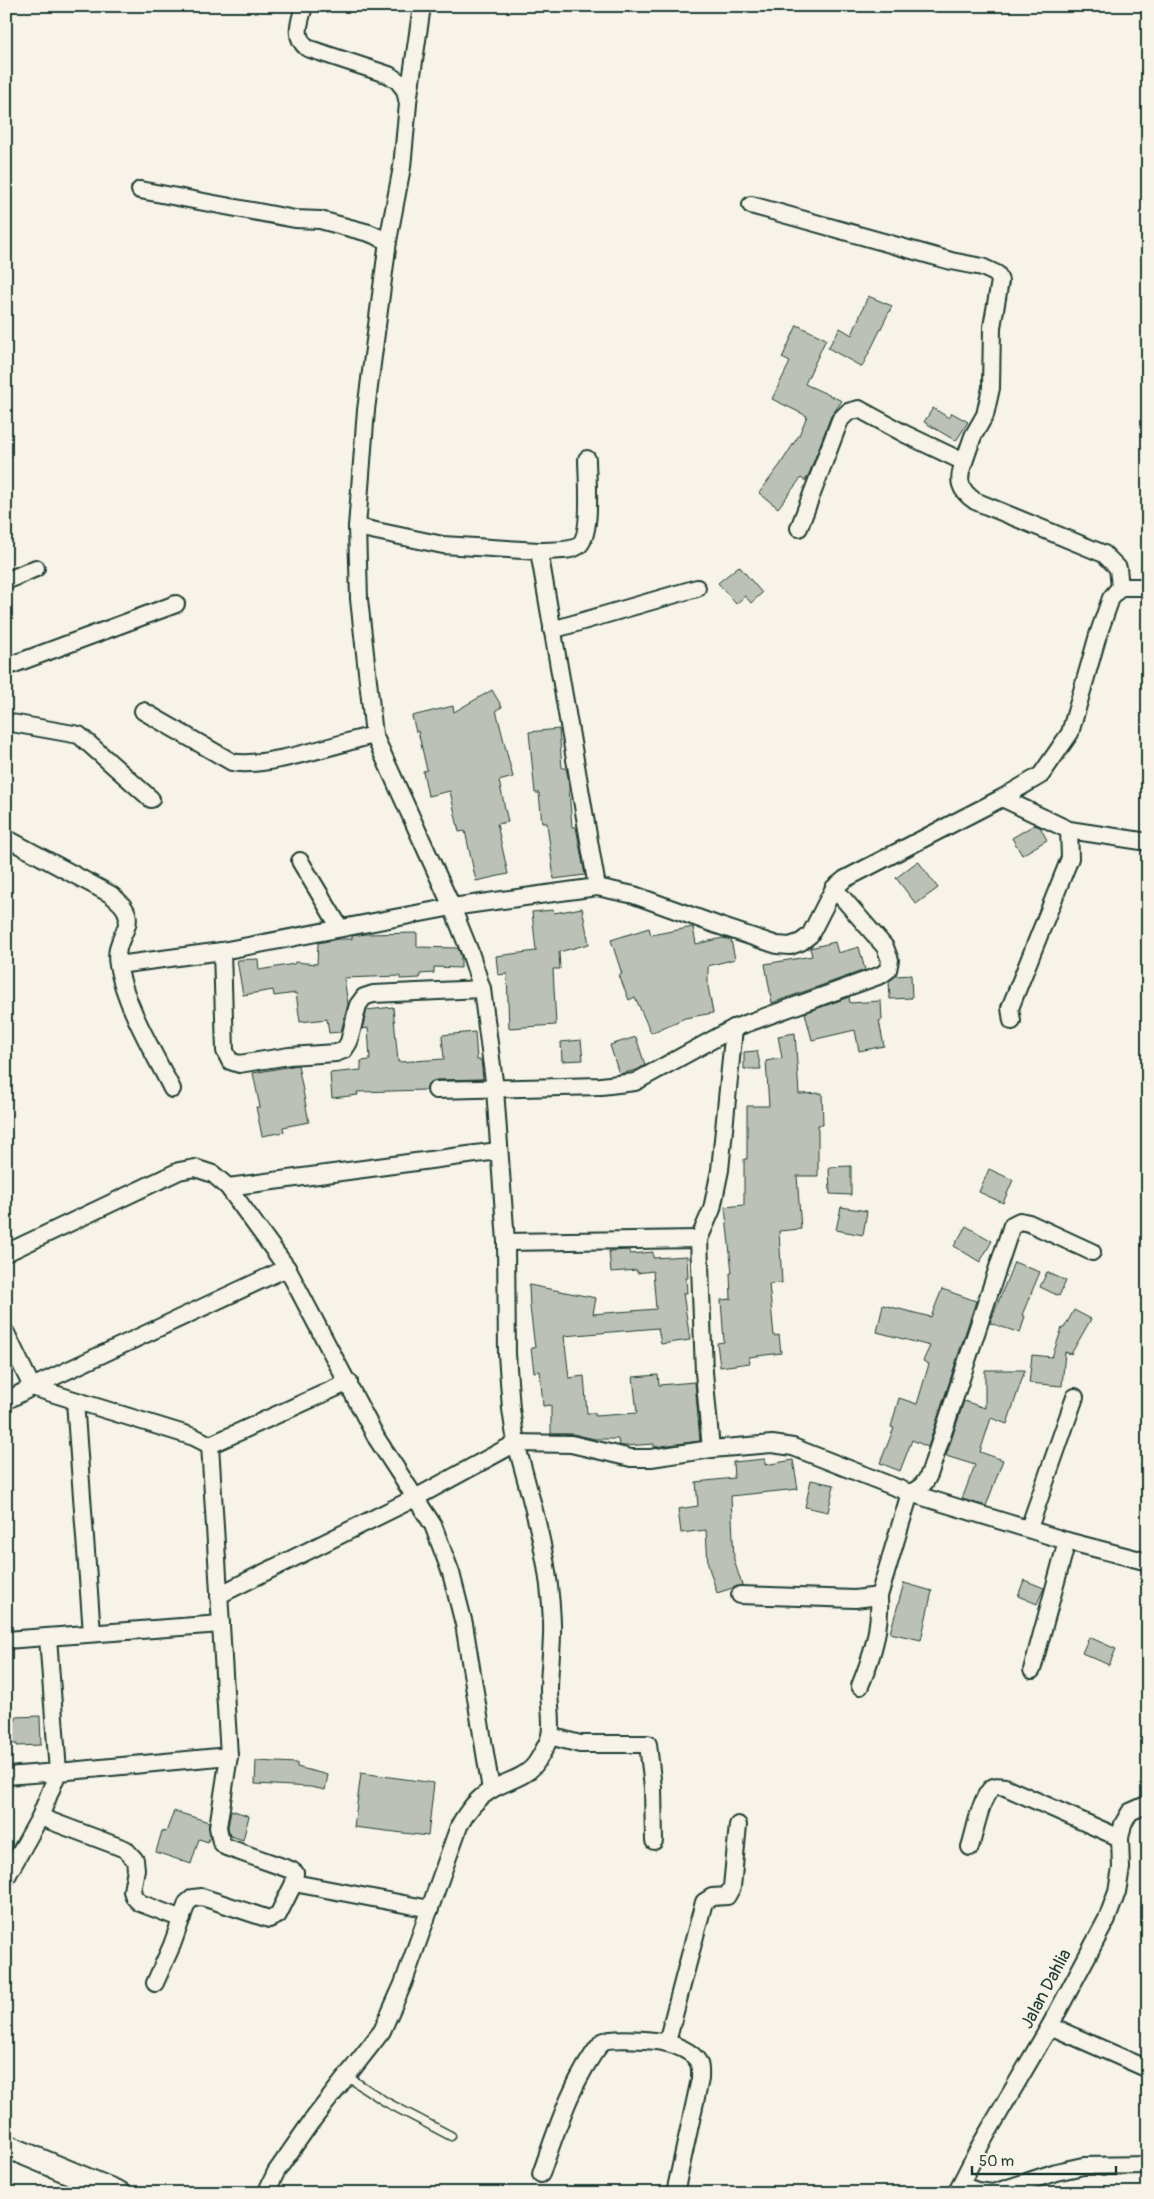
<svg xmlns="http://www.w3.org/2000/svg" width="1154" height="2199" font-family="Pangolin,sans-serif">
<rect width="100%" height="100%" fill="#f7f3e8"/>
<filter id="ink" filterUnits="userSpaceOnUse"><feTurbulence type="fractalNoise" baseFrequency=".02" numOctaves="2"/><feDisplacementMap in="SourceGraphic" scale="10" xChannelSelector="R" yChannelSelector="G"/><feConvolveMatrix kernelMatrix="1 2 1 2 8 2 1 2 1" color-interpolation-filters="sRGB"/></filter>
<g filter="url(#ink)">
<g fill="#bbc1b6" stroke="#1f3d34">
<polygon points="868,296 892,306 862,367 828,348 840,328 852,335"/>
<polygon points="797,325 826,339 805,384 842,401 831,416 809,474 805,481 801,478 778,508 759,493 780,465 799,435 807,416 772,399 790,362 782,358"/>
<polygon points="933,408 949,418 952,413 968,422 956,441 924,422"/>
<polygon points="739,566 762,593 751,603 745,596 736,604 718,583"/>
<polygon points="492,690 502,707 496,710 513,777 499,781 508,822 497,824 508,874 476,881 465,831 459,832 450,791 428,796 423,771 427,770 418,731 416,732 412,716 453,706 454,712"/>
<polygon points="559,729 562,768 566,768 568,777 572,827 576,827 585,875 554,879 547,823 542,823 539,793 535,793 529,732"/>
<polygon points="1034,825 1040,827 1047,840 1022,855 1012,838"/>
<polygon points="918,861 938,888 916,904 896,878"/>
<polygon points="582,908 589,944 559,952 560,969 553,969 556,1025 509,1028 507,974 498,975 496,956 536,951 532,912 553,910 554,913"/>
<polygon points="693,927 696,944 723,938 731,940 735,959 708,966 708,986 713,1013 685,1018 651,1033 635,997 629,1000 619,975 622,974 611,940 649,928 651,935"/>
<polygon points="417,933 417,947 458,948 461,956 461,968 434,967 434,973 420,974 420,978 400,979 400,976 344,978 348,1004 341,1032 329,1033 327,1019 300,1022 296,993 274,996 273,990 243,995 237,960 258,959 259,970 294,964 295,962 317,964 318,943 338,939 352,939 352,936 366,934"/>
<polygon points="835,942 838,953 859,947 865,970 772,1003 765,964 812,956 810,948"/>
<polygon points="911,975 912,998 890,999 889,981 896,976"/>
<polygon points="849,997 850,1003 881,1001 882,1020 879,1021 884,1046 859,1051 855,1030 812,1040 805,1013"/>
<polygon points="393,1007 398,1062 444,1059 442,1035 475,1032 477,1060 481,1060 483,1079 436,1080 428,1084 426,1090 357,1092 358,1095 332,1098 330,1073 361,1070 361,1061 370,1060 368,1028 362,1029 367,1010"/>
<polygon points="795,1033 799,1094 822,1093 823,1125 818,1125 818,1176 797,1176 801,1229 779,1231 782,1283 769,1284 774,1336 779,1335 781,1353 749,1357 750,1363 720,1367 717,1343 724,1342 721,1300 731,1299 730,1273 732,1273 725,1207 744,1205 744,1159 747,1159 747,1106 769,1106 766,1061 782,1058 778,1036"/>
<polygon points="636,1037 645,1065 637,1070 619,1074 610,1045"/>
<polygon points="581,1040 583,1060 562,1061 561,1042"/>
<polygon points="757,1051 761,1069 744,1069 744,1052"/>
<polygon points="298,1065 309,1122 283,1127 284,1132 262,1136 256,1107 260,1107 253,1073"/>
<polygon points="851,1166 851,1195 830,1194 829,1167"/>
<polygon points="989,1169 1013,1180 1003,1203 979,1192"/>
<polygon points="841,1207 867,1211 863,1235 836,1230"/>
<polygon points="966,1226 992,1241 980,1262 954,1246"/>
<polygon points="630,1250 630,1254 653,1252 653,1258 687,1256 688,1278 686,1278 687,1293 683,1293 690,1340 661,1344 658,1328 564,1336 569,1378 584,1376 587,1413 595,1413 595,1416 637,1413 633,1377 658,1375 659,1385 695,1382 700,1441 654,1447 654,1444 624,1446 619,1445 618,1439 595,1439 573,1434 551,1434 551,1405 543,1406 540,1371 534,1372 531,1348 535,1348 530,1307 529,1285 596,1298 593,1314 656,1309 653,1271 637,1273 637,1270 611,1272 609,1251"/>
<polygon points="1014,1262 1040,1272 1022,1315 1025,1316 1020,1333 990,1323"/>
<polygon points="1047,1272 1066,1281 1059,1296 1040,1287"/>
<polygon points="942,1289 976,1301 928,1447 912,1440 900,1471 880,1463 894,1428 891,1427 899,1398 917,1404 929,1364 923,1361 930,1346 877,1332 883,1305 931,1317"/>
<polygon points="1074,1310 1091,1319 1071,1354 1065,1352 1062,1386 1029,1383 1032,1355 1052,1357 1062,1328 1064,1328"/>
<polygon points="985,1370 1025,1370 1007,1424 991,1418 980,1452 1003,1460 986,1506 962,1499 975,1465 946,1456 964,1401 985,1408"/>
<polygon points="765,1459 765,1465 793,1460 798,1489 731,1496 734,1560 742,1585 717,1593 708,1565 706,1530 681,1533 678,1509 698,1506 696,1482 734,1478 733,1462"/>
<polygon points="811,1480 834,1485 828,1512 805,1507"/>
<polygon points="1024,1580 1044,1588 1037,1604 1018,1596"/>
<polygon points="904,1583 932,1591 921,1640 890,1633"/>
<polygon points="1089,1637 1116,1649 1109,1665 1082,1653"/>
<polygon points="40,1716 41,1745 17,1746 17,1744 6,1744 6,1720 16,1720 16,1717"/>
<polygon points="256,1761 297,1763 297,1767 328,1775 325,1790 311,1787 255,1784"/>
<polygon points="361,1773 434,1783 428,1836 354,1827"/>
<polygon points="231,1810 249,1816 243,1840 230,1836 228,1827"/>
<polygon points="174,1811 209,1822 210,1836 208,1842 199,1839 191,1864 156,1852 162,1831 166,1832"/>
</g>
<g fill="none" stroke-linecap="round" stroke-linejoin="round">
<defs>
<polyline id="lane" points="348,2077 386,2102 451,2136"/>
<g id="street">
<path d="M304 6C300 22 293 36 307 48L389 75 398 81 405 90 408 104 402 167 388 241 366 410 357 527 359 599 374 735"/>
<polyline points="408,102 422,6"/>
<polyline points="140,190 295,219 320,220 369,233 388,241"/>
<polyline points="751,205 951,261 982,267 997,274 1000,281 992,327 991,388 985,415 973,436 964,462"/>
<polyline points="357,527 443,545 539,551 597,887"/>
<path d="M799 528 840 420 848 412 859 409 905 434 964 462C957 480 959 490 975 501L1104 554 1118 568 1120 587"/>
<path d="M539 551C550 550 569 552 578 546 593 536 587 477 587 459"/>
<polyline points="6,581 36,568"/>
<polyline points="552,630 697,588"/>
<polyline points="6,667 176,604"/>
<path d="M143 711 232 762C263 769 340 743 374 735L452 907 470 952 482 989 495 1089 506 1242 507 1354 511 1409 516 1443 415 1498 219 1595"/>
<polyline points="6,722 79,735 151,799"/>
<polyline points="1002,798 1069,830 1148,842"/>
<path d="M6 838 110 894C149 923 111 932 118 965 125 1005 154 1053 172 1089"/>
<polyline points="300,861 340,928"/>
<polyline points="222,951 225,1051 230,1061 239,1064 289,1056 336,1053 344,1050 349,1042 358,1005 364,997 373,994 482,989"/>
<polyline points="118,965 222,951 452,907 597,887 634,895 717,925 777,945 790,946 801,942 810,935 834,888 845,879 1002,798 1041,775 1070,733 1098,635 1111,598 1120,587 1148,587"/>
<polyline points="1012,1021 1010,1008 1070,858 1069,830"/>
<polyline points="436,1090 601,1086 635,1082 734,1028 881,975 888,970 890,960 885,947 834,888"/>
<polyline points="228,1187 498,1151"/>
<polyline points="506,1242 699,1239"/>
<polyline points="6,1253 179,1171 195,1168 213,1174 228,1187 287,1268 377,1439 433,1525 451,1573 464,1624 491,1790"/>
<polyline points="6,1333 32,1387 194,1437 210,1445 229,1756 58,1772 40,1817 6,1878"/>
<polyline points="6,1401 32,1387 287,1268"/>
<polyline points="75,1401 92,1633"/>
<polyline points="210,1445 349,1382"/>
<polyline points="711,1449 704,1372 699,1239 712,1209 720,1170 734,1028"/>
<polyline points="1029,1528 1075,1397"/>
<path d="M740 1595 855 1599 879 1596 910 1493C921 1488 926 1483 930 1472L1012 1225 1020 1221 1029 1223 1092 1252"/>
<polyline points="6,1640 221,1624"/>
<polyline points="1032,1670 1067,1541"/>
<path d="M860 1686C872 1657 881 1628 879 1596"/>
<polyline points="550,1736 580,1744 648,1744 653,1788 654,1841"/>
<polyline points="229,1756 218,1827 221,1842 226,1847 291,1870 295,1873 294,1883 430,1909"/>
<polyline points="6,1776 58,1772 48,1637"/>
<polyline points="40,1817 125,1849 135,1860 136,1869 132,1891 134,1897 140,1903 182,1919"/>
<path d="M970 1847C975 1832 980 1801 990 1790 994 1785 999 1786 1005 1787L1120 1838"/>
<polyline points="155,1983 172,1945 187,1903 193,1898 202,1897 269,1919 278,1915 294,1883"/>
<polyline points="1050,2026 1148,2069"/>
<polyline points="667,2042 704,1902 712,1897 727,1896 732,1887 738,1825"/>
<path d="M541 2174C557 2129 572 2080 602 2042 611 2037 656 2040 667 2043 676 2045 692 2052 697 2060 701 2065 700 2073 700 2079L675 2193"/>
<polyline points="960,2185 977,2191 993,2193 1056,2172 1083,2166 1148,2165"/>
<path d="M266 2193 276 2172 311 2122 382 2031 403 1984 459 1826C467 1811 476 1799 491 1790 507 1780 528 1778 538 1760 542 1753 548 1744 550 1736 553 1722 549 1704 549 1690 549 1667 553 1645 552 1622 550 1561 532 1502 516 1443L571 1444 631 1458H651L711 1449 772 1444 793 1447 910 1493 1067 1541 1148 1562"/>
<polyline points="956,2193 981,2144 1050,2026 1107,1919 1117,1892 1121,1868 1120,1838 1123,1824 1130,1812 1148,1804"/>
</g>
<polyline id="secondary" points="6,2146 119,2193"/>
</defs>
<use href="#lane" stroke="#1f3d34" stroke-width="11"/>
<use href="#street" stroke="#1f3d34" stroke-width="20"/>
<use href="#secondary" stroke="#1f3d34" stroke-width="26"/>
<use href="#lane" stroke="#f7f3e8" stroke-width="8"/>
<use href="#street" stroke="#f7f3e8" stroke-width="16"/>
<use href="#secondary" stroke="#f7f3e8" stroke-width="22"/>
</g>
</g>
<g text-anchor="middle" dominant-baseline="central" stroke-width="4" stroke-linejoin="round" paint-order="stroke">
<g font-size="18" fill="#1f3d34" stroke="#f7f3e8">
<text transform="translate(1046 1989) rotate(-62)">Jalan Dahlia</text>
</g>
</g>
<rect width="1154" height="2199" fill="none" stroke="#f7f3e8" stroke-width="25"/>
<rect x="12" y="12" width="1129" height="2174" fill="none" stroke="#1f3d34" stroke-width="2" filter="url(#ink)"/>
<path d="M972 2166v8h144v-8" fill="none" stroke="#1f3d34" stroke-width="2.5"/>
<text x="979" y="2166" font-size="15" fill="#1f3d34" stroke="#f7f3e8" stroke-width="4" paint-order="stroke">50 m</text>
</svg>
